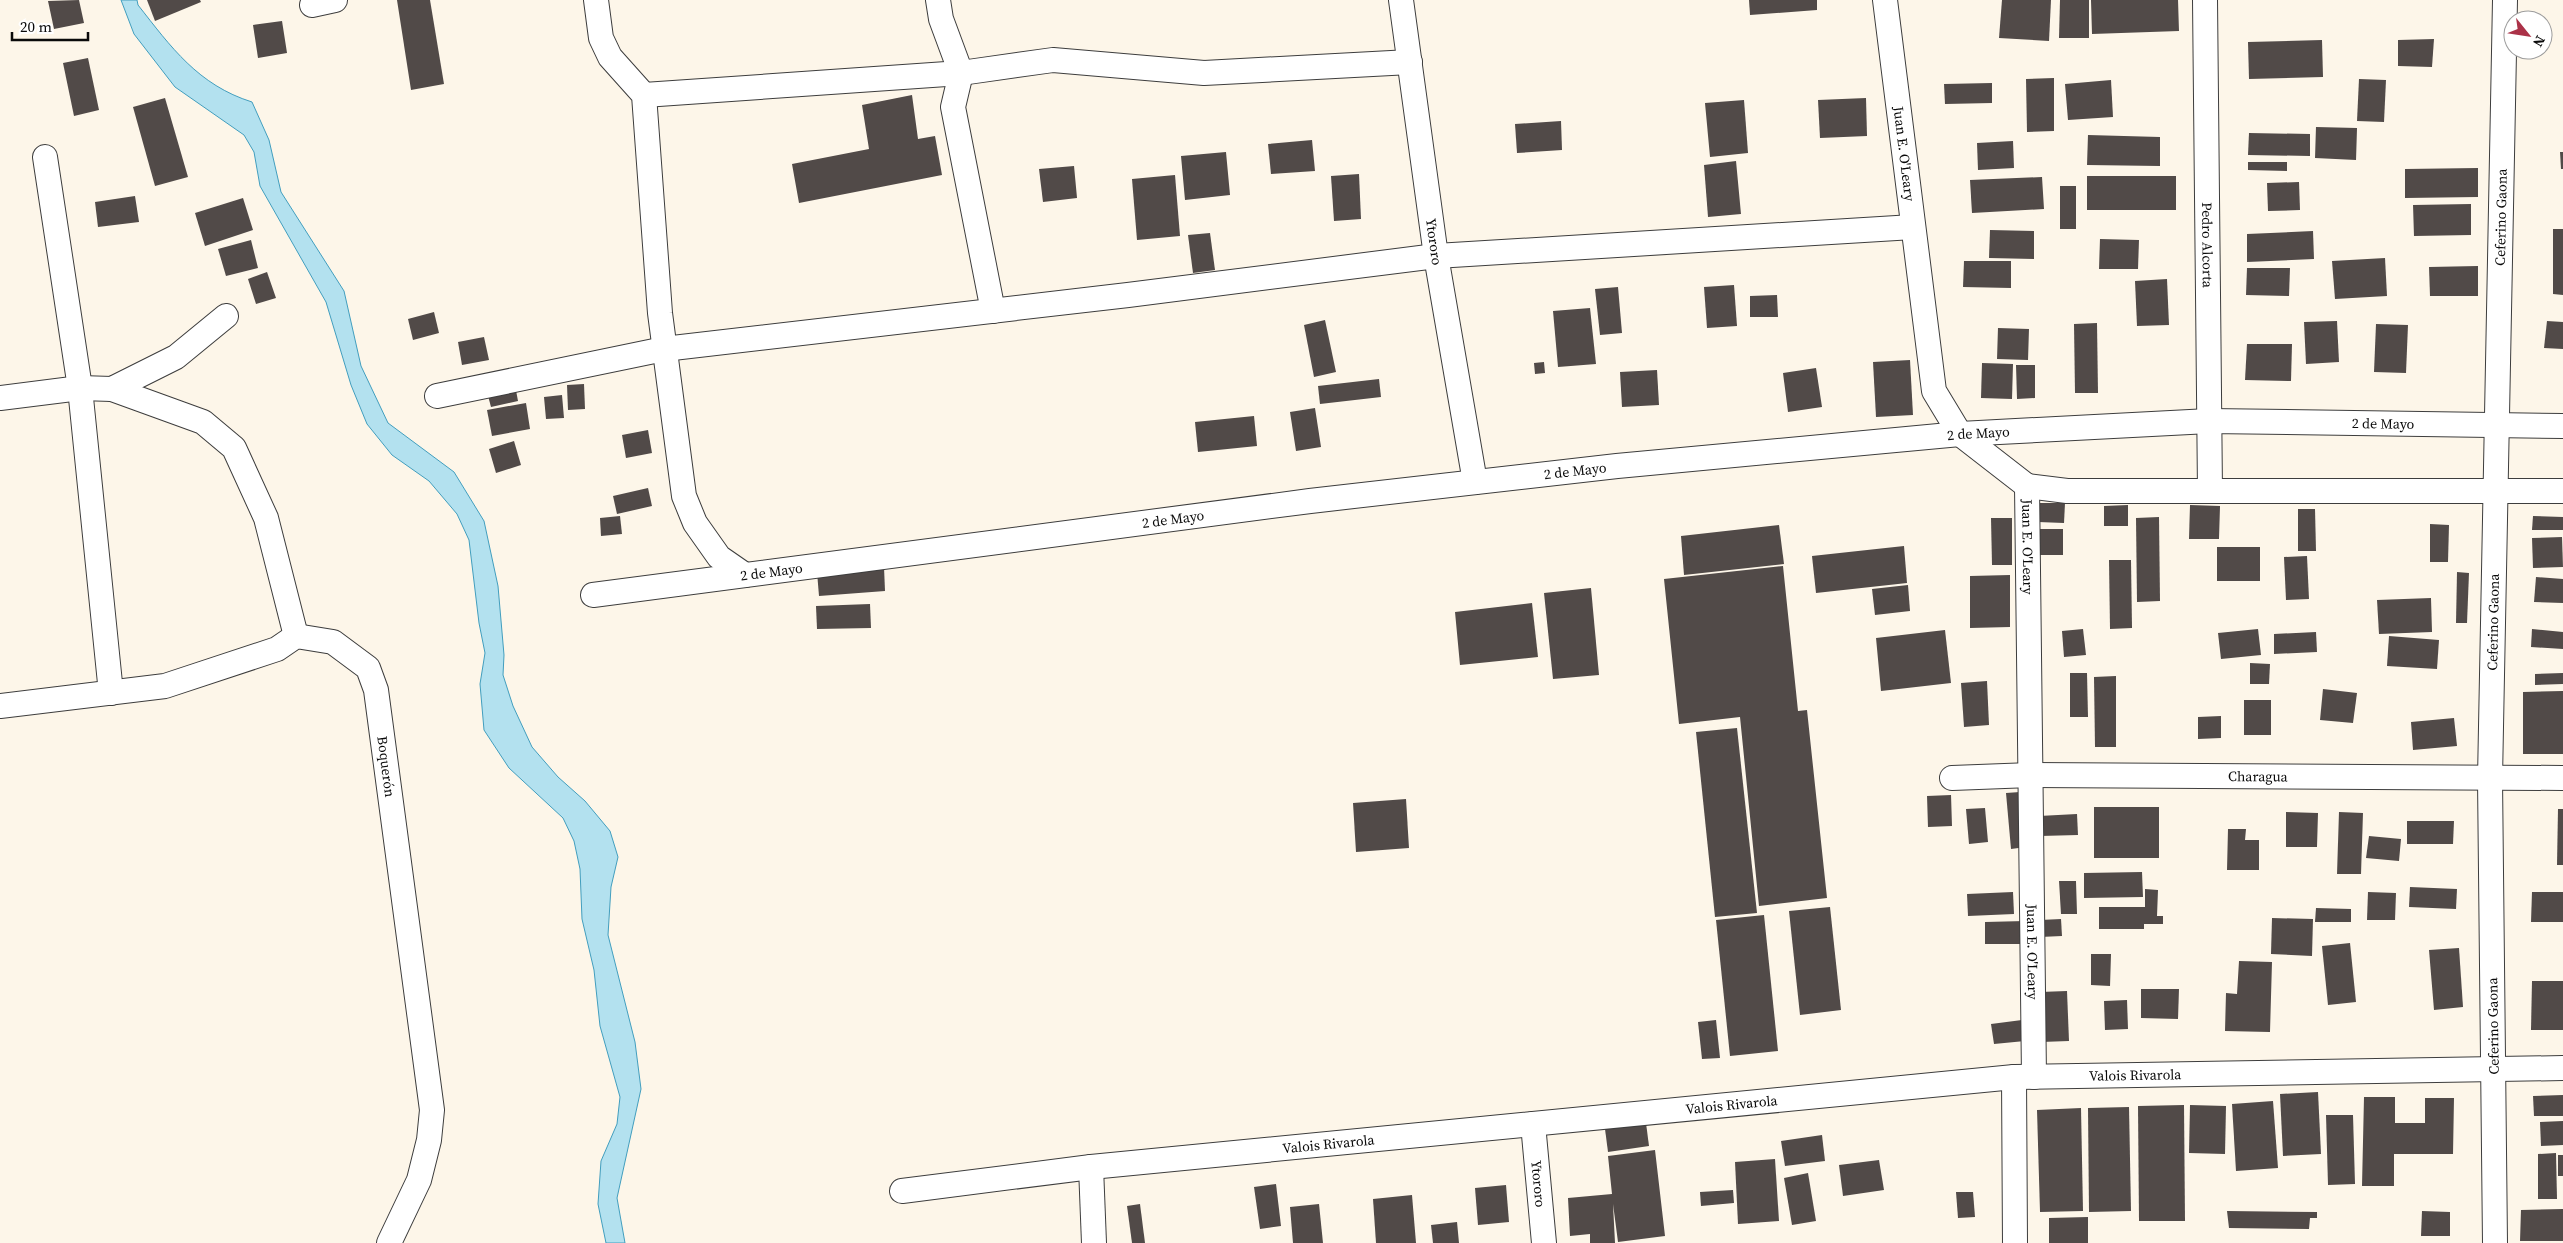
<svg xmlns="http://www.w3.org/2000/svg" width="2563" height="1243" font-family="'Source Serif 4',serif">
<rect width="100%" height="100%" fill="#fdf6e9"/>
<path fill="#b3e1ef" stroke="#429ebe" d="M121 0H137L138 5C171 47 198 85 252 102L269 140 281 192 344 291 361 366 388 423 454 472 484 521 498 586 504 655 503 675 513 706 532 747 558 777 585 801 610 831 618 857 611 887 608 935 635 1042 641 1089 617 1198 625 1243H606L598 1204 601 1161 617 1124 620 1097 600 1026 594 970 582 919 580 869 574 841 563 818 509 768 484 730 480 684 485 653 479 623 469 540 457 514 429 481 392 455 367 424 351 385 326 302 260 186 254 152 244 135 175 87 134 34Z"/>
<g fill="#514a48">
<polygon points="79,0 84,23 54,29 48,1"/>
<polygon points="147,0 200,0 201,2 155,21"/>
<polygon points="397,0 430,0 444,84 411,90"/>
<polygon points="1749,0 1817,0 1817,10 1750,15"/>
<polygon points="2002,0 2051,0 2049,41 1999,38"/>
<polygon points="2060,0 2089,0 2089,38 2059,38"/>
<polygon points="2091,0 2178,0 2179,31 2092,34"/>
<polygon points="282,21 287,53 258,58 253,25"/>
<polygon points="2434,39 2432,67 2398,66 2398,40"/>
<polygon points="2322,40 2323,77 2249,79 2248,42"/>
<polygon points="88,58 99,110 74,116 63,63"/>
<polygon points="2054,78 2054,131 2027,132 2026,79"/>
<polygon points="2359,79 2386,80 2384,122 2357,121"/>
<polygon points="2111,80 2113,117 2068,120 2065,84"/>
<polygon points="1992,83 1992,103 1945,104 1944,84"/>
<polygon points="912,95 918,139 935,136 942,175 799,203 792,164 869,149 862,105"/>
<polygon points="165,98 188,177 155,186 133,107"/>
<polygon points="1866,98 1867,136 1820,138 1818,100"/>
<polygon points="1744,100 1748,153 1710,157 1705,103"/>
<polygon points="1561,121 1562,150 1517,153 1515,124"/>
<polygon points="2316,127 2357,128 2356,160 2315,158"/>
<polygon points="2249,133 2310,134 2310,156 2248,155"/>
<polygon points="2088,135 2160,137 2160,166 2087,165"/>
<polygon points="1312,140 1315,171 1271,174 1268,144"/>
<polygon points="2013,141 2014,168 1978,170 1977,143"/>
<polygon points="1226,152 1230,195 1185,200 1181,156"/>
<polygon points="2560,152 2563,152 2563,169 2561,169"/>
<polygon points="1736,161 1741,214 1708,217 1704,165"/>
<polygon points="2248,162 2287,162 2287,171 2248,170"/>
<polygon points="1074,166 1077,198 1043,202 1039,169"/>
<polygon points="2478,168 2478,197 2405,198 2405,169"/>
<polygon points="1359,174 1361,219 1334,221 1331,176"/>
<polygon points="1175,175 1180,236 1137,240 1132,179"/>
<rect x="2087" y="176" width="89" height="34"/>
<polygon points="2042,177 2044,209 1972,213 1970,180"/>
<polygon points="2299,182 2300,210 2268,211 2267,183"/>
<rect x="2060" y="186" width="16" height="43"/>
<polygon points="135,196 139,222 98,227 95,202"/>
<polygon points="243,198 253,230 205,246 195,213"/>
<polygon points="2471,204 2471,235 2414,236 2413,205"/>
<polygon points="2553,229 2563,229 2563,295 2553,294"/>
<polygon points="1990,230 2034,231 2034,259 1989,258"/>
<polygon points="2313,231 2314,259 2247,262 2247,234"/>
<polygon points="1210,233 1215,270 1193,273 1188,235"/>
<polygon points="2100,239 2139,240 2138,269 2099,269"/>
<polygon points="251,240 258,268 226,276 218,249"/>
<polygon points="2385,258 2387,296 2335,299 2332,261"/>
<polygon points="1964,261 2011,261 2011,288 1963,287"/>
<polygon points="2478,266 2478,296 2430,296 2429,267"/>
<polygon points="2247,268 2290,268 2289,296 2246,295"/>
<polygon points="267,272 276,298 256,304 248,279"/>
<polygon points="2167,279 2169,325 2137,326 2135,281"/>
<polygon points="1734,285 1737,326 1707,328 1704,287"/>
<polygon points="1618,287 1622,333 1600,335 1595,289"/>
<polygon points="1777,295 1778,317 1750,317 1750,296"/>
<polygon points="1590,308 1596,364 1558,367 1553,311"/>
<polygon points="434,312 439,333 413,340 408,319"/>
<polygon points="1325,320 1336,372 1314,377 1304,325"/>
<polygon points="2337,321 2339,362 2306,364 2304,322"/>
<polygon points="2547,321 2563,322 2563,349 2544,348"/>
<polygon points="2097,323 2098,393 2075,393 2074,324"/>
<polygon points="2376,324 2408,325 2406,373 2374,372"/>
<polygon points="1998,328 2029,329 2028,360 1997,359"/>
<polygon points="484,337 489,360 462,365 458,342"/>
<polygon points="2247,344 2292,344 2291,381 2245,380"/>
<polygon points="1910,360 1913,415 1876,417 1873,362"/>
<polygon points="1544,362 1545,373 1535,374 1534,363"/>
<polygon points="1982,363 2013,364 2012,399 1981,398"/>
<polygon points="2016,365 2035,365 2035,398 2017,399"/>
<polygon points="1816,368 1822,407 1788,412 1783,373"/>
<polygon points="1657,370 1659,405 1622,407 1620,372"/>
<polygon points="1379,379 1381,397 1320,404 1318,386"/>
<polygon points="584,384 585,409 568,410 567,385"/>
<polygon points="515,385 518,401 491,407 487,392"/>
<polygon points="562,395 564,418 546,419 544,397"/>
<polygon points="526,403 530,429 492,436 487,410"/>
<polygon points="1315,408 1321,447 1296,451 1290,412"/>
<polygon points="1254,416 1257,446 1198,452 1195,422"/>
<polygon points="648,430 652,453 626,458 622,435"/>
<polygon points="514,441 521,465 496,473 489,449"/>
<polygon points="648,488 652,506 617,514 613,496"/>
<polygon points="2039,503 2065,503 2064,523 2038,522"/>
<polygon points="2128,505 2128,526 2104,526 2104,506"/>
<polygon points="2190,505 2220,506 2219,539 2189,539"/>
<polygon points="2298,509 2315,509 2316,551 2298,551"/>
<polygon points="620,516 622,534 601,536 600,518"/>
<polygon points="2533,516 2563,517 2563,530 2532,530"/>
<polygon points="2159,517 2160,601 2137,602 2136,518"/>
<polygon points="1991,518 2012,518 2012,565 1992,565"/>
<polygon points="2430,524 2449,525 2448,562 2430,562"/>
<polygon points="1779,525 1784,564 1684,575 1681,536"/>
<rect x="2036" y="529" width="27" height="26"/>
<polygon points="2562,537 2563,567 2533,568 2532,538"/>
<polygon points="1904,546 1907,583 1816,593 1812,556"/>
<rect x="2217" y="547" width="43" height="34"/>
<polygon points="2307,556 2309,599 2286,600 2284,557"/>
<polygon points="2109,560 2131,560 2132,628 2110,629"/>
<polygon points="1783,566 1798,711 1807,710 1827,898 1759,906 1740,717 1679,724 1664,579"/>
<polygon points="884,567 885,591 819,596 817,572"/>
<polygon points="2457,572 2469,573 2467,623 2456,623"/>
<polygon points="2010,575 2010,627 1970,628 1970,576"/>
<polygon points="2536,577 2563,579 2563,603 2534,602"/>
<polygon points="1908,585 1910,611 1875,615 1872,589"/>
<polygon points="1591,588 1599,675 1553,679 1544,593"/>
<polygon points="2431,598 2432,632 2379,634 2377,600"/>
<polygon points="1532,603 1538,657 1460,665 1455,612"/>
<polygon points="870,604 871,628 817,629 816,606"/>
<polygon points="2083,629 2086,655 2064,657 2062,631"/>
<polygon points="2258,629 2261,655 2221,659 2218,633"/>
<polygon points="2532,629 2563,632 2563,649 2531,647"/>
<polygon points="1945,630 1951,683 1881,691 1876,638"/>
<polygon points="2316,632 2317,652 2274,654 2274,634"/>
<polygon points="2389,636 2439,640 2437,669 2387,666"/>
<polygon points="2250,663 2270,664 2269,684 2250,684"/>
<polygon points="2070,673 2087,673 2088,717 2070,717"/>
<polygon points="2563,673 2563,684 2535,685 2535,674"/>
<polygon points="2116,676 2116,747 2095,747 2094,677"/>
<polygon points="1987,681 1989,725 1964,727 1961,683"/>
<polygon points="2323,689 2357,693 2353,723 2320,720"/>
<polygon points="2563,691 2563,754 2523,754 2523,692"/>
<rect x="2244" y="700" width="27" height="35"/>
<polygon points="2221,716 2221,738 2198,739 2198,717"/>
<polygon points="2454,718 2457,746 2413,750 2411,722"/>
<polygon points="1737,728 1757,913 1715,917 1696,732"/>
<polygon points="2020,792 2026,847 2011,849 2006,793"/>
<polygon points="1951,795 1952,826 1928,827 1927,796"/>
<polygon points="1406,799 1409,848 1356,852 1353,803"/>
<rect x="2094" y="807" width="65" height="51"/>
<polygon points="1985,808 1988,842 1969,844 1966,809"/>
<polygon points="2558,809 2563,809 2563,865 2557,865"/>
<polygon points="2286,812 2318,813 2317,847 2286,847"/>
<polygon points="2339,812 2363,813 2361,874 2337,874"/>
<polygon points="2077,814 2078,835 2040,836 2039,816"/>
<polygon points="2407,821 2454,821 2453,844 2407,844"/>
<polygon points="2228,829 2246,829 2245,840 2259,840 2259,870 2227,870"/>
<polygon points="2369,836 2401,839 2399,861 2366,858"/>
<polygon points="2142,872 2143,897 2084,898 2084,873"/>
<polygon points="2059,881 2076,881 2077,914 2061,914"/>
<polygon points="2410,887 2457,889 2456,909 2409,907"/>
<polygon points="2145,889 2158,890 2157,916 2163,916 2163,924 2144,924 2144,929 2099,929 2099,907 2145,907"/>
<polygon points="2013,892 2014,914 1968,916 1967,894"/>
<polygon points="2368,892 2396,893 2395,920 2367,920"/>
<polygon points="2532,892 2563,892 2563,922 2531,922"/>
<polygon points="1830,907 1841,1010 1800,1015 1789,911"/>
<polygon points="2316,908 2351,909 2351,922 2315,922"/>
<polygon points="1764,915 1778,1051 1730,1056 1716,920"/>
<polygon points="2272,918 2313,919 2312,956 2271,954"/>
<polygon points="2061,919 2062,936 2040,937 2040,920"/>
<polygon points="2025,921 2025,944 1985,944 1985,922"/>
<polygon points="2350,943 2356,1002 2328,1005 2322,946"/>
<polygon points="2459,948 2463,1007 2434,1010 2429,950"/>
<polygon points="2091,954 2111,954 2110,986 2091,985"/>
<polygon points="2239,961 2272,962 2270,1032 2225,1031 2226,993 2237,994"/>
<polygon points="2532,981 2563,981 2563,1030 2531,1030"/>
<polygon points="2141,989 2179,989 2178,1019 2141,1018"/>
<polygon points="2067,991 2069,1041 2041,1042 2040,992"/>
<polygon points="2127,1000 2128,1029 2105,1030 2104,1001"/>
<polygon points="1716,1020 1720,1058 1702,1059 1698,1022"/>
<polygon points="2022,1020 2025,1041 1994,1044 1991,1024"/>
<polygon points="2318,1092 2321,1154 2283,1156 2280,1094"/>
<polygon points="2563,1095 2563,1116 2534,1116 2533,1096"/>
<polygon points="2364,1097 2395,1097 2395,1123 2425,1123 2425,1098 2454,1098 2453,1154 2394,1154 2394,1186 2362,1186"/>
<polygon points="2273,1101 2278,1168 2236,1171 2232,1104"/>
<polygon points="2184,1105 2185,1221 2139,1221 2138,1106"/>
<polygon points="2190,1105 2226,1106 2225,1154 2189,1153"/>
<polygon points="2129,1107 2131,1211 2089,1212 2088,1108"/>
<polygon points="2081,1108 2083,1211 2040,1212 2037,1110"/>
<polygon points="2326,1115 2353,1115 2355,1184 2328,1185"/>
<polygon points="2563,1121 2563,1145 2541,1146 2540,1122"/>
<polygon points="1646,1123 1649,1146 1608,1152 1605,1129"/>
<polygon points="1822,1135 1825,1161 1785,1166 1781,1141"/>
<polygon points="1655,1150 1665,1236 1618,1242 1613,1204 1615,1243 1590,1243 1590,1234 1570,1236 1568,1198 1612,1194 1608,1156"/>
<polygon points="2556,1153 2557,1199 2538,1199 2538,1154"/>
<rect x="2558" y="1155" width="5" height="21"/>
<polygon points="1775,1159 1779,1221 1738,1224 1735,1162"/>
<polygon points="1879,1160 1884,1190 1843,1196 1839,1165"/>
<polygon points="1808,1173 1816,1221 1792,1225 1784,1178"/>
<polygon points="1276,1184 1281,1226 1260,1229 1254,1187"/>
<polygon points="1506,1185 1509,1222 1478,1225 1475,1188"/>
<polygon points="1733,1190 1734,1203 1701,1206 1700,1192"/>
<polygon points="1956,1192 1973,1192 1975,1217 1958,1218"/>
<polygon points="1412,1195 1416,1243 1376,1243 1373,1199"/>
<polygon points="1140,1204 1145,1243 1132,1243 1127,1206"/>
<polygon points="1319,1204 1323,1243 1293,1243 1290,1207"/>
<polygon points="2563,1209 2563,1241 2520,1241 2521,1210"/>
<polygon points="2227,1211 2317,1212 2317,1218 2310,1218 2309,1229 2229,1228"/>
<polygon points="2422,1211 2450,1212 2450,1236 2421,1236"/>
<polygon points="2088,1217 2088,1243 2049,1243 2049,1218"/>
<polygon points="1457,1222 1459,1243 1433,1243 1431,1225"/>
</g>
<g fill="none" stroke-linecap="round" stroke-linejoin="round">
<defs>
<g id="street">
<polyline points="596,0 601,38 610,57 644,95 660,313 684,496 695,523 719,557 745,575"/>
<polyline points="938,0 941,19 961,73 953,107 993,311"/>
<path id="s1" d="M1401 0 1436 256 1475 482"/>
<path id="s2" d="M1885 0 1934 391 1960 434 2027 486"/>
<path id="s3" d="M2205 0 2210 491"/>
<polyline points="312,5 335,0"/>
<polyline points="644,95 961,73 1053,60 1204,73 1410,62"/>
<polyline points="45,157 80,388 111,693"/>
<polyline points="112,389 203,422 234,448 266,518 296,636"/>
<polyline points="437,396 664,349 1128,295 1436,256 1913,227"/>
<polyline points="0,398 80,388 112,389 176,357 226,316"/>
<path id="s4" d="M2027 486 2034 1077"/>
<polyline points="2027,486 2067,491 2563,491"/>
<path id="s5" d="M593 595 1310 501 1617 466 1960 434 2209 421 2563 426"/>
<path id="s6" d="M0 706 165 686 277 649 296 636 333 642 368 668 376 690 432 1110 429 1140 419 1180 389 1243"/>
<path id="s7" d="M1952 778 2031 775 2563 778"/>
<polyline points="2014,1077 2015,1243"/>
<path id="s8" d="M1533 1124 1544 1243"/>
<polyline points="1091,1167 1094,1243"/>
<path id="s9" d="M902 1191 1091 1167 2014 1077 2563 1068"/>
<path id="s10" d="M2495 1243 2490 779 2505 0"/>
</g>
</defs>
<use href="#street" stroke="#3d3d3d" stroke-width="26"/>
<use href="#street" stroke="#fff" stroke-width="24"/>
</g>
<g text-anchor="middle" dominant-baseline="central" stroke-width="5" stroke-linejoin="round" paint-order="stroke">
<g font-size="14" fill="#0a0a0a" stroke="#fff">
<text stroke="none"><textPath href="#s2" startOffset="155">Juan E. O'Leary</textPath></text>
<text stroke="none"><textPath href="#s10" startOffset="1026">Ceferino Gaona</textPath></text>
<text stroke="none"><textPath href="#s1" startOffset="244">Ytororo</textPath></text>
<text stroke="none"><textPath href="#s3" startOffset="245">Pedro Alcorta</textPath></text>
<text stroke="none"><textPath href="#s5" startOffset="1800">2 de Mayo</textPath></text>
<text stroke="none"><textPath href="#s5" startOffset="1395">2 de Mayo</textPath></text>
<text stroke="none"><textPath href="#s5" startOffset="990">2 de Mayo</textPath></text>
<text stroke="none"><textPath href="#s5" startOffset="585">2 de Mayo</textPath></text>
<text stroke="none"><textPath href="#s4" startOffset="61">Juan E. O'Leary</textPath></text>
<text stroke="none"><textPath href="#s5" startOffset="180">2 de Mayo</textPath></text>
<text stroke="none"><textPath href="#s10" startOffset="621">Ceferino Gaona</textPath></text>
<text stroke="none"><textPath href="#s6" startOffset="489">Boquerón</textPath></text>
<text stroke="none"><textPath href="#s7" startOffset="306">Charagua</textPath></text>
<text stroke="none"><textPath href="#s4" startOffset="466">Juan E. O'Leary</textPath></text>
<text transform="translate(2493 1026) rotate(-91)">Ceferino Gaona</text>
<text stroke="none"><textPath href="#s9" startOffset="1239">Valois Rivarola</textPath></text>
<text stroke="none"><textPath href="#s9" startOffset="834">Valois Rivarola</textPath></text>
<text stroke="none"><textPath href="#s9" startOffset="429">Valois Rivarola</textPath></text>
<text stroke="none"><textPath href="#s8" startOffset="60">Ytororo</textPath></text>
</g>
</g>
<g transform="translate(2528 35) rotate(120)"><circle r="24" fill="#ffffff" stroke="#9d9d9d"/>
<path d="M0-4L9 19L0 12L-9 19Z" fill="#ab3248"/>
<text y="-8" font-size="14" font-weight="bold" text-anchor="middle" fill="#0a0a0a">N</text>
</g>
<path d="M12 32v8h76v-8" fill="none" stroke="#0a0a0a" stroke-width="2.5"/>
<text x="20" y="32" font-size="15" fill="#0a0a0a" stroke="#ffffff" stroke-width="4" paint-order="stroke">20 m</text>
</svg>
